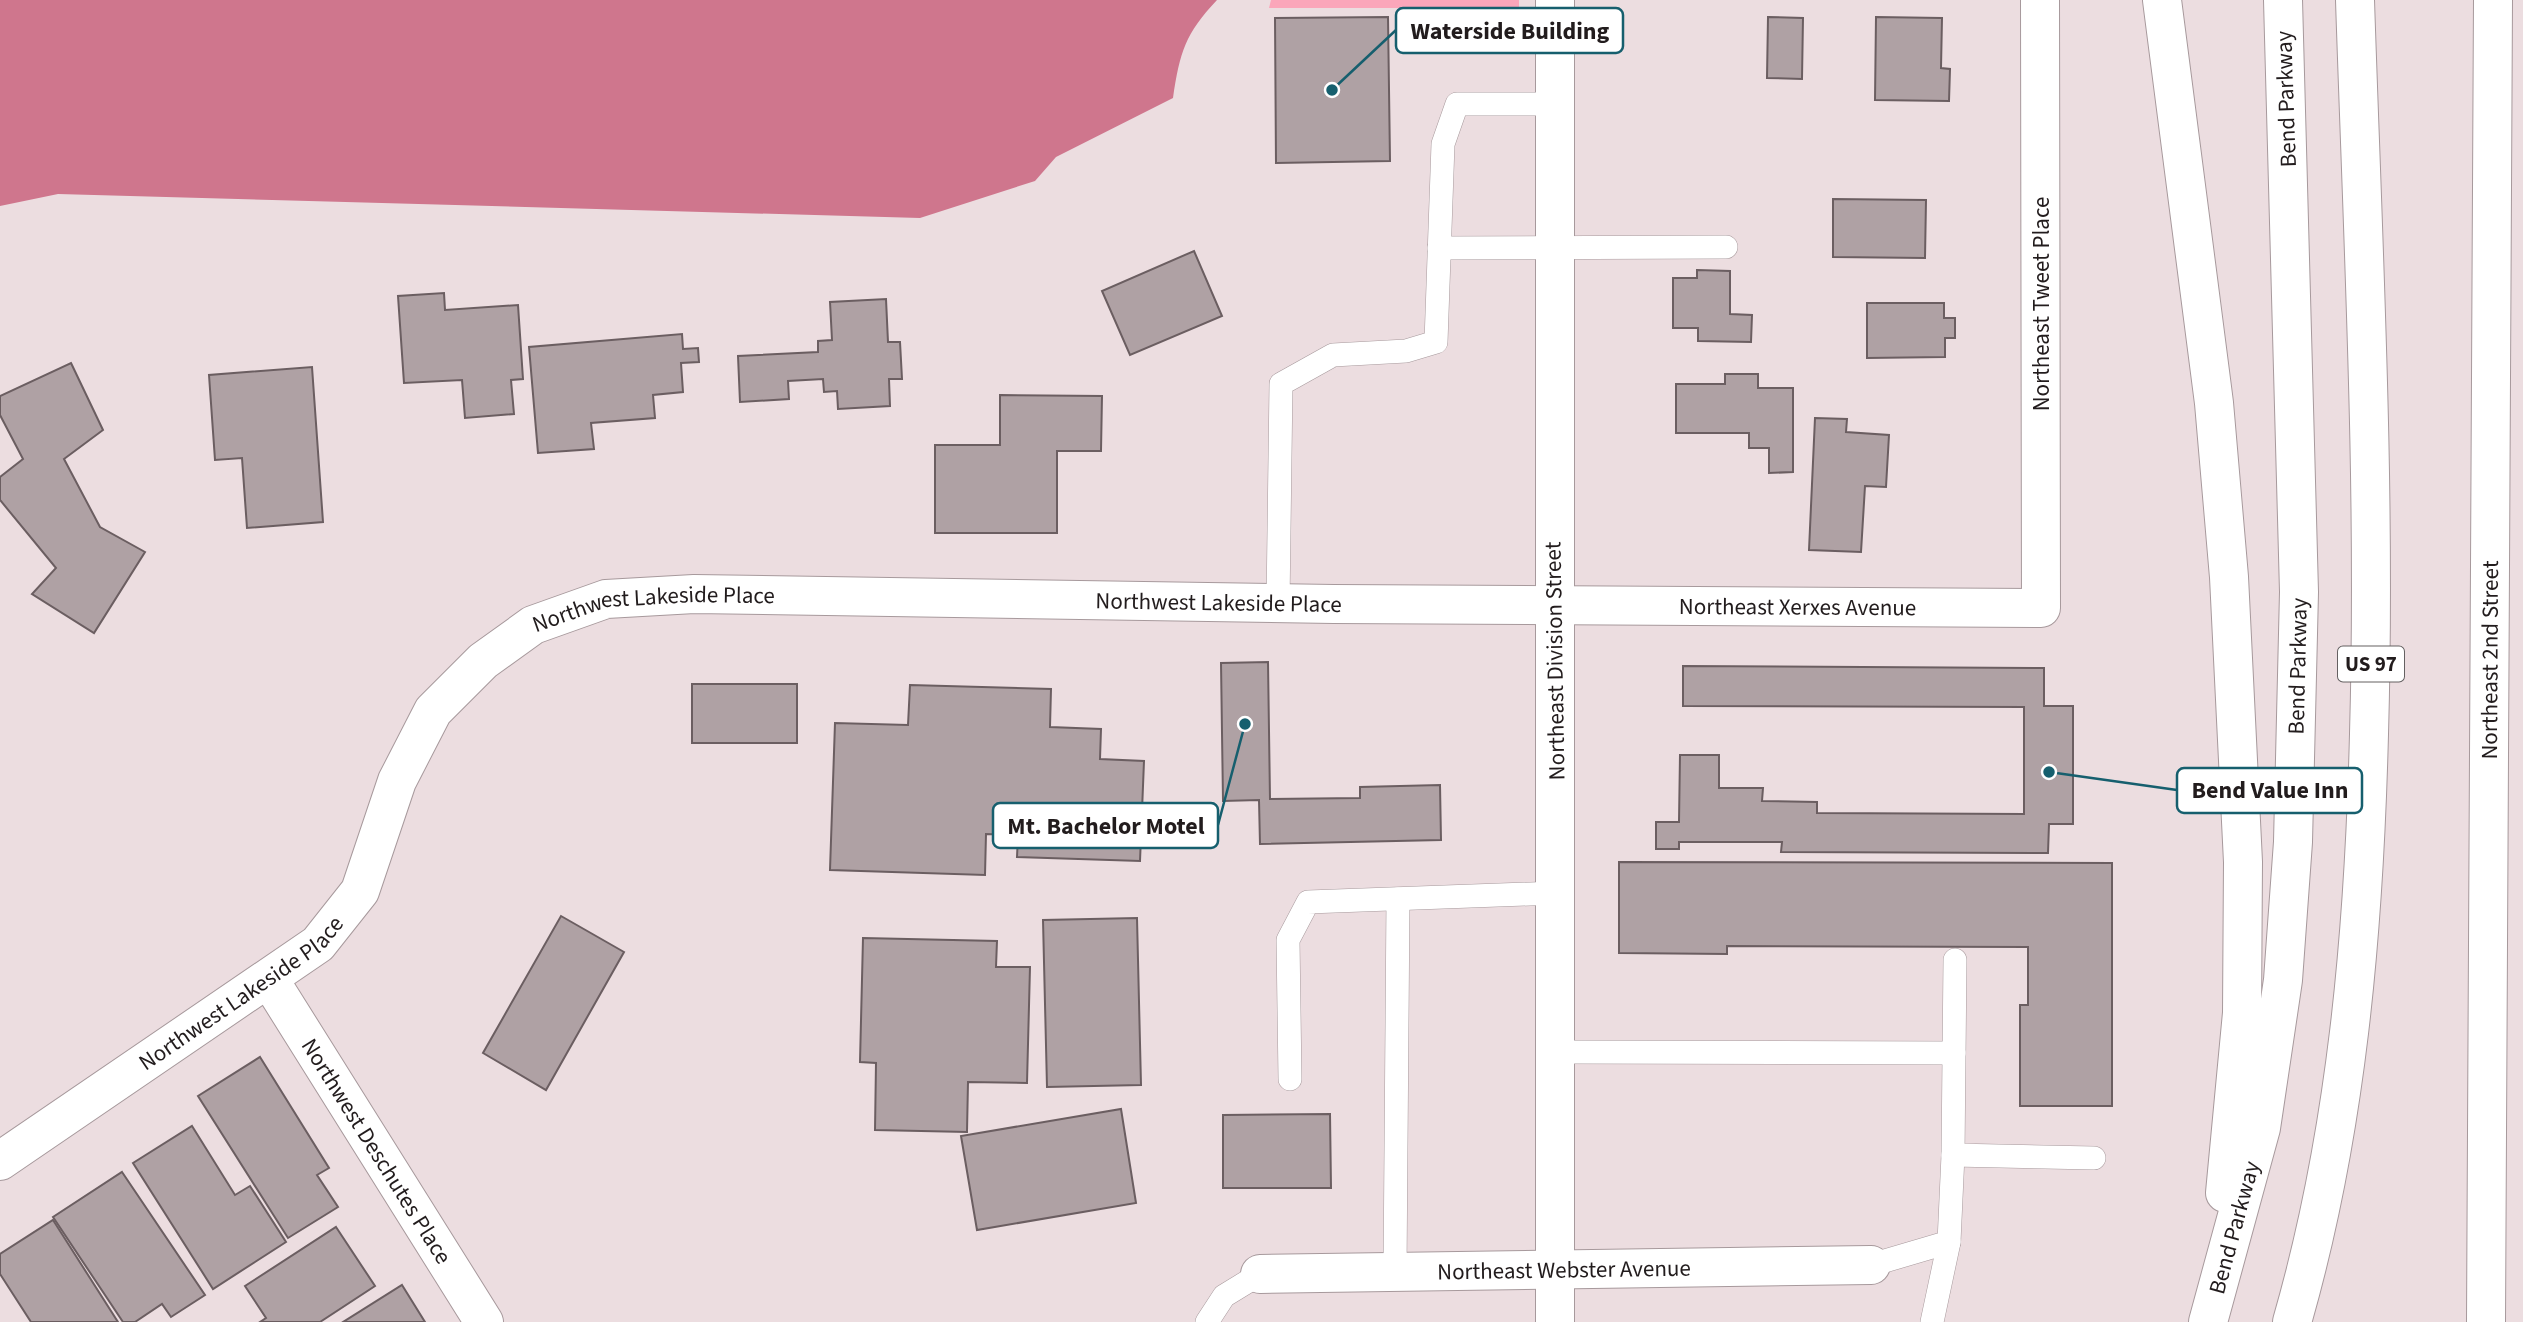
<svg xmlns="http://www.w3.org/2000/svg" width="2523" height="1322" font-family="'Source Sans 3',sans-serif">
<rect width="100%" height="100%" fill="#ecdde0"/>
<polygon fill="#fba6ba" points="1271,0 1519,0 1519,8 1269,8"/>
<path fill="#cf768d" d="M0 0H1217C1185 34 1180 52 1173 98L1056 157 1035 181 920 218 58 194 0 206Z"/>
<g fill="#afa1a4" stroke="#6b5e61" stroke-width="2">
<polygon points="1388,17 1390,161 1276,163 1275,18"/>
<polygon points="1768,17 1803,18 1802,79 1767,78"/>
<polygon points="1876,17 1942,18 1941,68 1950,69 1949,101 1875,100"/>
<polygon points="1833,199 1926,200 1925,258 1833,257"/>
<polygon points="1194,251 1222,316 1130,355 1102,291"/>
<polygon points="1697,270 1730,271 1730,314 1752,315 1751,342 1698,341 1698,328 1673,328 1673,278 1697,278"/>
<polygon points="444,293 445,310 518,305 523,379 511,380 514,414 465,418 462,380 404,383 398,296"/>
<polygon points="886,299 888,342 900,342 902,379 889,379 890,406 838,409 837,391 824,392 823,379 788,381 789,399 740,402 738,356 818,352 818,341 832,340 830,302"/>
<polygon points="1867,303 1944,303 1944,318 1955,318 1955,338 1945,338 1945,357 1867,358"/>
<polygon points="682,334 683,349 698,348 699,362 681,363 683,392 653,395 655,418 591,423 594,449 538,453 529,347"/>
<polygon points="71,363 103,430 64,459 100,527 145,552 94,633 32,594 56,568 0,500 0,477 23,459 0,415 0,396"/>
<polygon points="312,367 323,522 247,528 242,458 215,460 209,375"/>
<polygon points="1725,374 1758,374 1758,388 1793,388 1793,472 1769,473 1769,448 1749,448 1749,433 1676,433 1676,384 1725,384"/>
<polygon points="1000,395 1102,396 1101,451 1057,451 1057,533 935,533 935,445 1000,445"/>
<polygon points="1815,418 1847,419 1846,432 1889,435 1886,487 1865,486 1861,552 1809,550"/>
<polygon points="1268,662 1270,799 1360,798 1360,787 1440,785 1441,840 1260,844 1259,800 1223,801 1221,663"/>
<polygon points="1683,666 2044,668 2044,706 2073,706 2073,824 2049,824 2048,853 1781,852 1782,842 1679,842 1679,849 1656,849 1656,822 1679,822 1680,755 1719,755 1719,788 1763,788 1762,801 1817,802 1817,813 2024,814 2024,707 1683,706"/>
<rect x="692" y="684" width="105" height="59"/>
<polygon points="910,685 1051,689 1050,727 1101,729 1100,759 1144,761 1140,861 1017,857 1018,835 986,834 985,875 830,870 835,723 908,725"/>
<polygon points="1619,862 2112,863 2112,1106 2020,1106 2020,1005 2028,1005 2028,947 1727,946 1727,954 1619,953"/>
<polygon points="561,916 624,952 546,1090 483,1053"/>
<polygon points="1137,918 1141,1085 1047,1087 1043,920"/>
<polygon points="863,938 997,941 996,967 1030,967 1027,1083 968,1082 967,1132 875,1130 876,1063 860,1062"/>
<polygon points="260,1057 329,1168 317,1175 338,1207 288,1238 198,1096"/>
<polygon points="1121,1109 1136,1203 977,1230 961,1136"/>
<polygon points="1330,1114 1331,1188 1223,1188 1223,1115"/>
<polygon points="192,1126 235,1195 250,1186 286,1242 213,1289 133,1163"/>
<polygon points="122,1172 205,1295 171,1317 162,1304 135,1322 123,1322 53,1217"/>
<polygon points="53,1220 118,1322 31,1322 0,1274 0,1254"/>
<polygon points="336,1227 375,1286 320,1322 260,1322 266,1318 245,1286"/>
<polygon points="402,1285 425,1322 343,1322"/>
</g>
<g fill="none" stroke-linecap="round" stroke-linejoin="round">
<defs>
<g id="service">
<polyline points="1439,248 1726,247"/>
<polyline points="1278,604 1281,384 1333,355 1406,351 1436,342 1443,144 1457,104 1554,104"/>
<polyline points="1955,960 1953,1155 2094,1158"/>
<polyline points="1556,1052 1954,1053"/>
<polyline points="1290,1079 1288,940 1308,902 1556,893"/>
<polyline points="1871,1265 1949,1242 1953,1155"/>
<polyline points="1395,1273 1398,899"/>
<polyline points="1207,1322 1224,1296 1260,1274"/>
<polyline points="1932,1322 1949,1242"/>
</g>
<g id="minor">
<path id="s1" d="M269 979 484 1322"/>
<path id="s2" d="M0 1161 318 944 360 891 397 781 433 711 483 661 533 625 606 599 694 594 1334 604 2041 608 2040 0"/>
<path id="s3" d="M1260 1274 1871 1265"/>
<path id="s4" d="M2486 1322 2493 0"/>
</g>
<polyline id="secondary" points="1555,1322 1555,0"/>
<g id="trunk">
<polyline points="2162,0 2214,403 2229,577 2243,862 2242,1013 2225,1193"/>
<path id="s5" d="M2208 1322 2261 1128 2283 980 2293 842 2299 592 2283 0"/>
<path d="M2292 1322C2347 1131 2364 932 2369 734 2376 490 2363 245 2355 0"/>
</g>
</defs>
<use href="#service" stroke="#a7999c" stroke-width="24"/>
<use href="#minor" stroke="#a7999c" stroke-width="40"/>
<use href="#secondary" stroke="#a7999c" stroke-width="40"/>
<use href="#trunk" stroke="#a7999c" stroke-width="40"/>
<use href="#service" stroke="#fff" stroke-width="23"/>
<use href="#minor" stroke="#fff" stroke-width="38"/>
<use href="#secondary" stroke="#fff" stroke-width="38"/>
<use href="#trunk" stroke="#fff" stroke-width="38"/>
</g>
<g text-anchor="middle" dominant-baseline="central" stroke-width="5" stroke-linejoin="round" paint-order="stroke">
<rect fill="#fff" stroke="#646061" stroke-width="2" x="2338" y="646.5" width="66" height="35" rx="5"/>
<g font-size="21" font-weight="bold" fill="#221c1d">
<text x="2371" y="664">US 97</text>
</g>
<g font-size="23" fill="#221c1d" stroke="#fff">
<text transform="translate(2286 99) rotate(-92)">Bend Parkway</text>
<text transform="translate(2041 304) rotate(-90)">Northeast Tweet Place</text>
<text stroke="none"><textPath href="#s2" startOffset="1470">Northwest Lakeside Place</textPath></text>
<text stroke="none"><textPath href="#s2" startOffset="2049">Northeast Xerxes Avenue</textPath></text>
<text stroke="none"><textPath href="#s2" startOffset="903">Northwest Lakeside Place</textPath></text>
<text transform="translate(1555 661) rotate(-91)">Northeast Division Street</text>
<text stroke="none"><textPath href="#s4" startOffset="662">Northeast 2nd Street</textPath></text>
<text stroke="none"><textPath href="#s5" startOffset="665">Bend Parkway</textPath></text>
<text stroke="none"><textPath href="#s2" startOffset="294">Northwest Lakeside Place</textPath></text>
<text stroke="none"><textPath href="#s1" startOffset="203">Northwest Deschutes Place</textPath></text>
<text stroke="none"><textPath href="#s5" startOffset="98">Bend Parkway</textPath></text>
<text stroke="none"><textPath href="#s3" startOffset="304">Northeast Webster Avenue</textPath></text>
</g>
</g>
<path fill="none" stroke="#165f6e" stroke-width="2.5" d="M1332 90L1396 30M2049 772L2177 790M1245 724L1218 825"/>
<g fill="#165f6e" stroke="#fff" stroke-width="2.5">
<circle cx="1332" cy="90" r="7"/>
<circle cx="2049" cy="772" r="7"/>
<circle cx="1245" cy="724" r="7"/>
</g>
<g fill="#fff" stroke="#165f6e" stroke-width="2.5">
<rect x="1396" y="8" width="227" height="45" rx="7"/>
<rect x="2177" y="768" width="185" height="45" rx="7"/>
<rect x="993" y="803" width="225" height="45" rx="7"/>
</g>
<g font-size="24" text-anchor="middle" font-weight="bold" fill="#221c1d">
<text x="1510" y="39">Waterside Building</text>
<text x="2270" y="798">Bend Value Inn</text>
<text x="1106" y="834">Mt. Bachelor Motel</text>
</g>
</svg>
